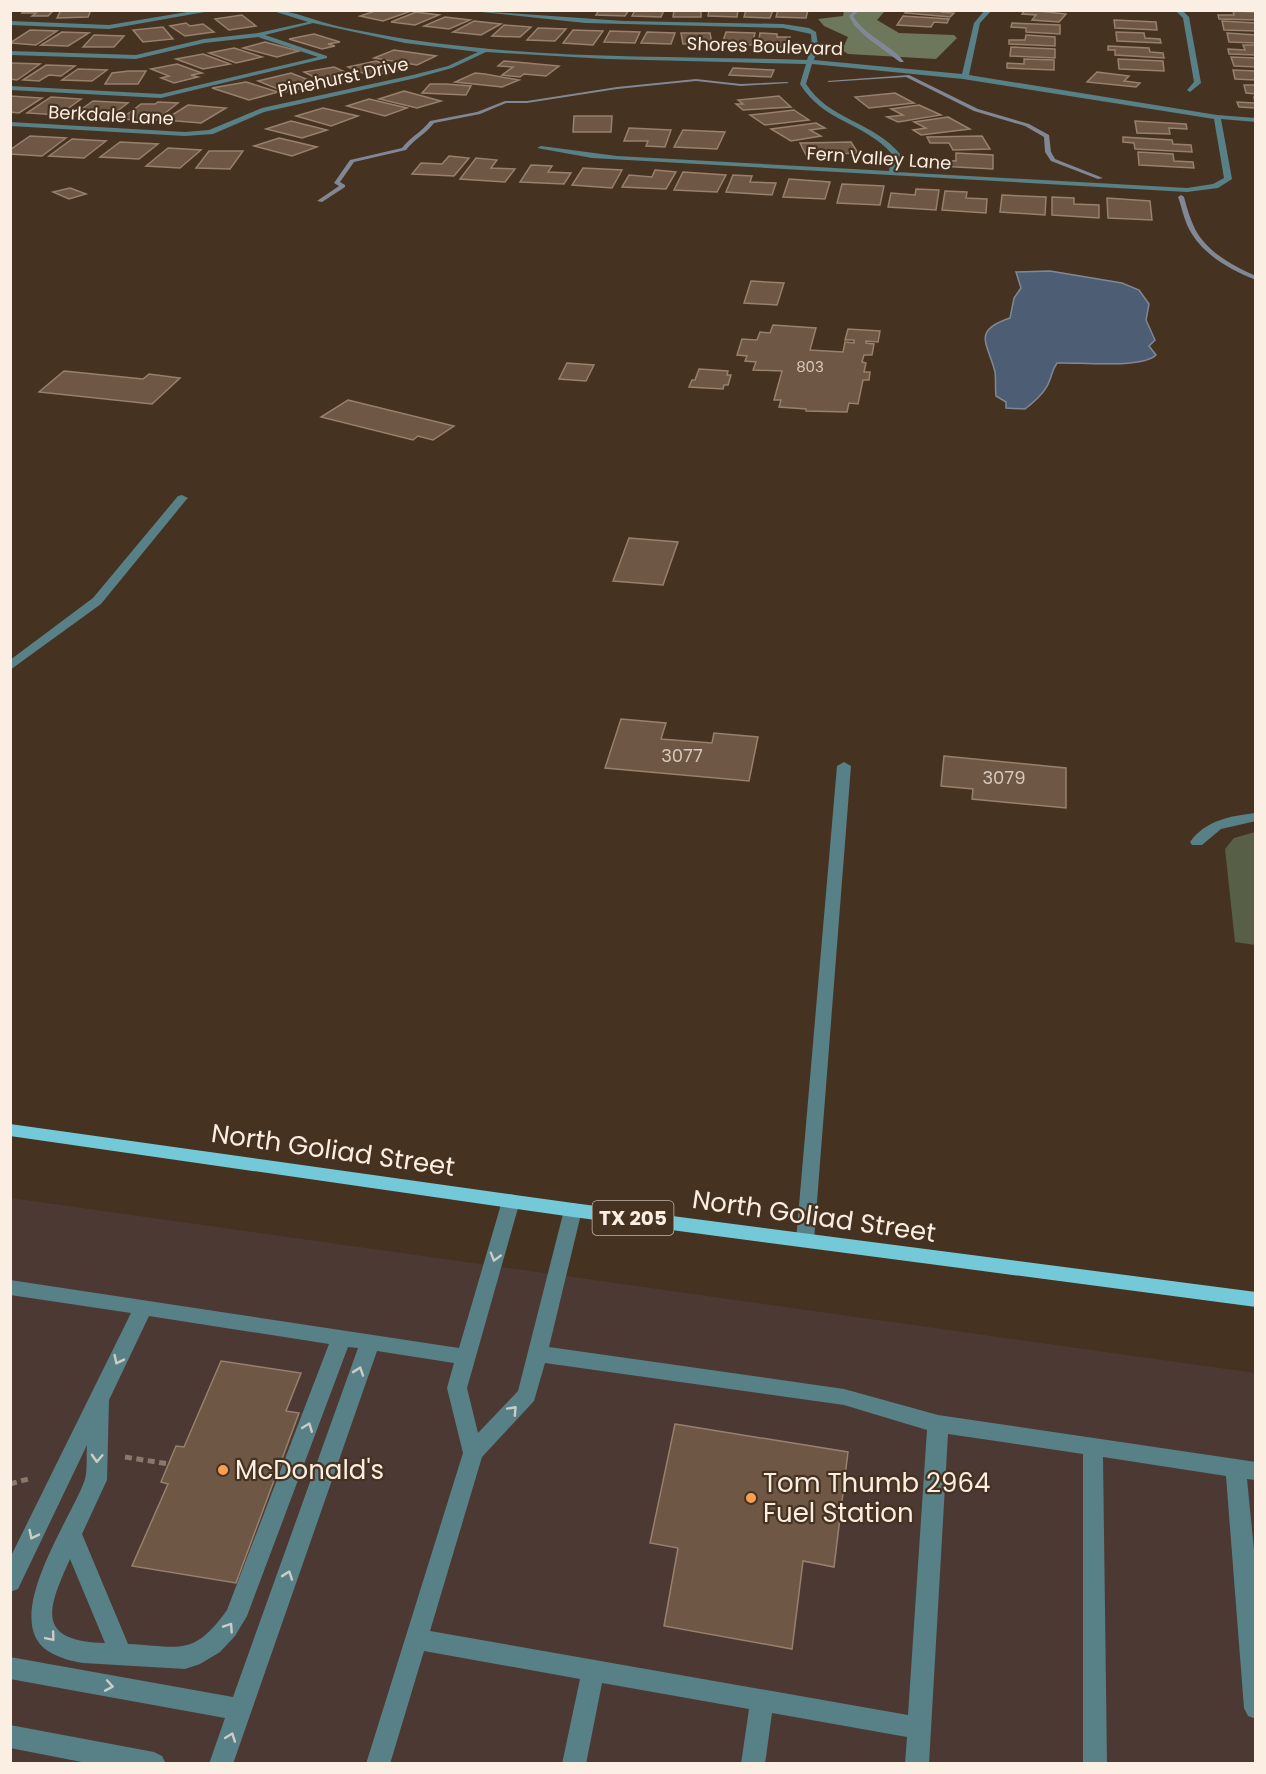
<svg xmlns="http://www.w3.org/2000/svg" width="1266" height="1774" font-family="Poppins,sans-serif">
<rect width="100%" height="100%" fill="#463220"/>
<polygon fill="#4d3933" points="11,1198 1255,1373 1255,1763 11,1764"/>
<polygon fill="#575f47" points="1255,832 1256,832 1255,945 1235,942 1225,849 1234,838"/>
<polygon fill="#6d775c" points="844,11 885,11 877,20 899,33 954,35 957,38 936,59 848,54 842,50 848,37 824,26 818,19 843,16"/>
<path fill="#4d5d74" stroke="#818895" stroke-width="1.5" d="M1050 271 1122 283 1139 290 1149 304 1146 320 1155 340 1149 346 1156 355C1142 369 1078 362 1057 363 1052 370 1052 375 1049 382 1045 393 1034 402 1025 409L1006 408V402L996 396C995 388 996 379 995 372 988 343 971 331 1010 318L1014 298 1021 288 1016 272Z"/>
<g fill="none" stroke-linecap="round" stroke-linejoin="round">
<g fill="#818895" fill-rule="evenodd">
<path d="M855 10H860L853 16C866 37 895 47 904 62H900L866 37 854 25 849 16Z"/>
<polygon points="909,75 978,109 1029,124 1049,135 1051,152 1055,159 1103,178 1098,179 1051,161 1045,152 1044,137 1025,126 974,111 906,77 829,82 827,81"/>
<path d="M696 79 741 84 787 82 789 83 741 86 696 81 617 89 527 103H506L480 114 434 123C426 134 414 139 406 150L354 162 340 182 345 185V187L322 202 317 201 339 186 334 183 350 160 402 148C410 137 422 132 430 121L477 112 505 101H527L617 87Z"/>
<path d="M1181 195 1184 197C1187 208 1190 219 1195 229 1207 252 1233 266 1256 276V280C1230 270 1202 254 1189 229 1184 219 1182 208 1178 197Z"/>
</g>
</g>
<g fill="#6e5845" stroke="#97806c" stroke-width="1.5">
<polygon points="25,10 54,10 48,16 32,16 36,13 22,13"/>
<polygon points="61,10 91,10 88,17 57,18"/>
<polygon points="378,10 414,10 383,21 360,16"/>
<polygon points="599,10 629,10 625,16 596,15"/>
<polygon points="635,10 664,10 661,17 632,16"/>
<polygon points="674,10 701,10 701,17 673,17"/>
<polygon points="709,10 738,10 737,17 708,16"/>
<polygon points="746,10 773,10 770,18 744,17"/>
<polygon points="778,10 808,10 806,18 776,17"/>
<polygon points="908,10 943,10 942,12 954,13 950,17 905,13"/>
<polygon points="1025,10 1029,10 1066,14 1059,22 1032,20 1036,15 1022,14"/>
<polygon points="1233,11 1256,12 1256,20 1219,19 1218,15 1234,15"/>
<polygon points="416,12 439,15 415,25 391,22"/>
<polygon points="242,15 256,26 229,30 215,19"/>
<polygon points="903,16 949,19 947,23 934,22 931,27 897,25"/>
<polygon points="445,17 470,20 449,29 424,26"/>
<polygon points="1114,20 1156,22 1157,30 1115,28"/>
<polygon points="474,21 501,24 481,35 453,32"/>
<polygon points="1222,21 1256,23 1256,31 1224,30"/>
<polygon points="186,23 190,26 203,24 214,32 185,36 170,26"/>
<polygon points="1012,23 1060,25 1060,34 1026,32 1026,28 1011,27"/>
<polygon points="504,25 531,27 520,37 492,36"/>
<polygon points="163,27 173,39 143,42 133,30"/>
<polygon points="538,28 566,29 555,41 527,40"/>
<polygon points="30,30 57,31 36,45 10,43"/>
<polygon points="573,30 603,31 593,45 563,43"/>
<polygon points="610,31 640,32 635,43 604,42"/>
<polygon points="62,32 89,33 68,46 41,45"/>
<polygon points="647,32 675,33 671,44 641,43"/>
<polygon points="726,32 755,33 752,45 722,44"/>
<polygon points="1116,32 1144,33 1145,38 1160,39 1161,43 1117,41"/>
<polygon points="681,33 710,33 712,43 683,44"/>
<polygon points="760,33 777,34 777,37 790,37 789,47 758,46"/>
<polygon points="1227,33 1256,35 1256,43 1229,42"/>
<polygon points="314,34 340,42 328,44 335,46 322,49 289,39"/>
<polygon points="94,35 124,36 114,47 83,47"/>
<polygon points="1026,35 1055,37 1055,46 1009,44 1009,40 1025,40"/>
<polygon points="265,42 299,51 277,57 243,48"/>
<polygon points="1243,45 1256,45 1256,55 1229,54 1228,49 1245,50"/>
<polygon points="1108,46 1149,48 1150,52 1163,53 1164,58 1115,55 1115,50 1108,50"/>
<polygon points="1011,47 1055,49 1055,58 1010,56"/>
<polygon points="234,48 262,57 236,63 209,53"/>
<polygon points="394,50 436,56 417,65 374,58"/>
<polygon points="203,54 230,64 203,69 176,59"/>
<polygon points="1231,57 1256,58 1256,67 1234,66"/>
<polygon points="1024,59 1054,60 1054,70 1007,68 1007,63 1024,64"/>
<polygon points="1118,59 1163,61 1164,71 1119,69"/>
<polygon points="376,61 399,70 370,76 348,67"/>
<polygon points="504,61 559,66 546,76 524,74 520,77 502,75 513,67 498,66"/>
<polygon points="10,63 11,63 40,64 17,80 10,79"/>
<polygon points="177,64 202,73 191,75 198,77 174,83 161,78 169,76 151,69"/>
<polygon points="46,65 75,66 61,76 49,75 39,81 23,80"/>
<polygon points="334,67 358,78 328,84 304,72"/>
<polygon points="733,68 774,70 771,77 729,75"/>
<polygon points="78,69 107,70 92,81 62,80"/>
<polygon points="1233,70 1256,71 1256,80 1235,79"/>
<polygon points="129,71 146,71 138,84 105,84 112,73"/>
<polygon points="1097,72 1129,76 1124,81 1140,83 1136,87 1087,82"/>
<polygon points="291,73 311,81 304,82 313,86 285,92 258,81"/>
<polygon points="475,73 485,74 519,80 502,87 455,82"/>
<polygon points="246,82 278,92 249,100 212,88"/>
<polygon points="430,84 446,84 471,86 466,95 422,93"/>
<polygon points="1244,85 1256,85 1256,94 1246,93"/>
<polygon points="404,91 441,101 417,108 379,99"/>
<polygon points="895,93 914,103 869,108 855,97"/>
<polygon points="10,96 42,98 19,113 10,112"/>
<polygon points="779,96 791,107 743,110 736,104 743,104 738,100"/>
<polygon points="51,97 81,99 59,115 27,113"/>
<polygon points="1254,97 1256,97 1256,108 1239,107 1237,102 1255,103"/>
<polygon points="369,99 407,108 385,116 347,106"/>
<polygon points="93,101 128,103 108,118 72,116"/>
<polygon points="158,102 178,103 155,121 121,119 141,104 155,104"/>
<polygon points="188,105 226,108 201,123 164,120"/>
<polygon points="919,105 941,115 898,122 887,117 903,115 891,109"/>
<polygon points="323,108 358,116 331,126 296,116"/>
<polygon points="794,110 809,120 765,125 750,115"/>
<polygon points="574,116 612,116 611,132 573,132"/>
<polygon points="948,117 970,129 921,135 913,130 926,128 914,122"/>
<polygon points="291,121 327,130 302,138 266,129"/>
<polygon points="1135,121 1186,124 1187,129 1169,128 1170,134 1137,133"/>
<polygon points="816,123 825,128 810,130 821,136 791,141 771,129"/>
<polygon points="629,128 671,130 665,147 646,146 648,141 624,141"/>
<polygon points="683,130 725,132 717,149 674,147"/>
<polygon points="30,136 66,138 42,156 10,154 10,150"/>
<polygon points="982,136 990,149 953,150 949,143 930,143 927,137"/>
<polygon points="1123,137 1172,140 1173,144 1191,145 1192,152 1135,149 1134,143 1123,142"/>
<polygon points="279,138 317,147 292,156 254,146"/>
<polygon points="72,139 106,141 84,158 49,156"/>
<polygon points="120,142 158,144 139,159 100,157"/>
<polygon points="851,142 858,153 806,155 800,143"/>
<polygon points="168,148 201,150 180,168 146,166"/>
<polygon points="209,151 243,151 230,169 196,168"/>
<polygon points="1138,152 1173,154 1174,161 1193,162 1194,168 1139,165"/>
<polygon points="956,153 993,155 993,169 938,166 938,160 956,161"/>
<polygon points="449,156 469,158 454,176 412,174 421,163 442,164"/>
<polygon points="476,158 497,160 491,168 515,169 505,182 460,179"/>
<polygon points="531,165 552,166 548,172 571,173 564,184 520,182"/>
<polygon points="583,168 622,170 612,188 572,185"/>
<polygon points="655,170 676,172 666,189 622,187 629,175 652,177"/>
<polygon points="683,172 726,175 717,192 674,190"/>
<polygon points="733,175 752,176 750,182 776,183 772,195 726,192"/>
<polygon points="789,179 830,182 825,199 783,197"/>
<polygon points="842,184 884,186 880,205 837,203"/>
<polygon points="70,188 86,194 69,199 53,192"/>
<polygon points="916,189 939,190 936,210 888,207 891,193 915,195"/>
<polygon points="945,191 967,192 966,198 987,199 986,213 942,210"/>
<polygon points="1002,195 1046,197 1045,215 1000,212"/>
<polygon points="1052,197 1074,198 1074,204 1099,205 1099,218 1052,215"/>
<polygon points="1107,198 1150,201 1152,220 1108,218"/>
<polygon points="751,281 784,283 777,305 744,303"/>
<polygon points="773,325 816,328 810,350 843,352 845,342 854,343 854,340 845,340 848,329 880,331 878,342 866,341 866,343 874,344 872,355 864,355 862,362 866,363 864,372 870,372 869,380 863,380 858,404 849,403 847,412 806,411 806,409 779,407 781,400 774,400 782,371 753,370 756,362 745,361 747,356 737,355 742,339 757,340 760,332 770,333"/>
<polygon points="567,363 594,365 586,381 559,379"/>
<polygon points="699,369 728,371 727,375 731,375 728,385 724,385 723,389 689,387 692,380 695,380"/>
<polygon points="64,371 143,379 149,374 180,378 152,404 39,392"/>
<polygon points="348,400 454,426 433,440 418,436 413,440 321,417"/>
<polygon points="629,538 678,542 663,585 613,581"/>
<polygon points="621,719 666,723 661,739 712,743 714,733 758,737 749,781 605,768"/>
<polygon points="944,756 1066,768 1066,808 972,799 973,789 941,786"/>
<polygon points="221,1361 301,1373 286,1411 299,1413 236,1583 132,1566 168,1484 161,1482 176,1446 184,1447"/>
<polygon points="675,1424 848,1452 834,1567 803,1561 792,1649 664,1626 678,1548 650,1543"/>
</g>
<g fill="none" stroke-linecap="round" stroke-linejoin="round">
<g stroke="#8a796a" stroke-width="5" stroke-dasharray="7 4.5" stroke-linecap="butt">
<polyline points="125,1457 169,1464"/>
<polyline points="10,1484 28,1479"/>
</g>
<g fill="#588087" fill-rule="evenodd">
<polygon points="199,10 216,10 109,29 10,25 10,21 109,25"/>
<path d="M270 10C294 10 317 22 341 27 384 36 427 43 471 47 582 59 695 56 807 60L812 45 811 34 783 28 585 23 463 10 624 21 783 24 809 28 816 32 818 45 814 60 962 74 974 23 985 10H992L980 23 969 75 1217 115 1256 118V122L1221 119 1232 179 1218 188 1187 192 592 158 537 148 541 146 617 156 889 171 892 154C864 122 823 122 800 84L806 64 607 59 486 52 452 68 416 78 264 112 213 134 185 136 10 126V122L185 132 209 130 262 108 413 75 448 66 478 52 405 43 313 23 265 35 327 56V58L161 98 10 90V86L161 94 318 57 258 37 204 43 136 59 10 55V51L136 55 204 39 258 33 308 22ZM812 64 963 79 1214 119 1224 178 1213 184 1187 188 896 172 900 154C874 122 829 120 806 84Z"/>
<polygon points="1175,10 1182,10 1189,17 1201,83 1190,92 1187,90 1194,82 1183,18"/>
<polygon points="182,495 188,498 186,500 101,604 10,670 10,660 93,598 178,496"/>
<polygon points="844,762 851,766 814,1240 812,1245 805,1247 798,1245 796,1240 837,766"/>
<path d="M1256 813V821L1221 829 1202 845H1192L1190 842C1206 820 1230 816 1256 813Z"/>
<path d="M511 1194 517 1196 520 1201 467 1388 478 1433 518 1391 564 1210 567 1205 573 1203 579 1205 582 1210 549 1347 844 1389 938 1415 1256 1462V1480L1247 1479 1256 1570V1719L1248 1716 1244 1708 1226 1476 1103 1457 1107 1764H1083V1454L948 1434 929 1764H905L907 1737 772 1713 765 1764H741L749 1709 602 1683 586 1764H562L580 1679 424 1651 390 1764H366L463 1453 447 1388 454 1363 377 1351 233 1764H209L225 1718 10 1679V1657L233 1697 358 1348 348 1347 247 1616 235 1636 220 1652 200 1664 185 1669 83 1663C71 1661 59 1658 48 1651 0 1620 70 1520 84 1482 88 1472 86 1457 87 1445L18 1589 10 1592V1558L131 1313 10 1295V1280L459 1348 502 1201 505 1196ZM149 1316 329 1344 227 1610C193 1658 179 1646 128 1644L82 1534 107 1480 109 1400ZM545 1363 844 1405 927 1430 908 1715 430 1631 482 1457 534 1401ZM70 1559 105 1643C34 1641 48 1608 70 1559Z"/>
<polygon points="10,1725 154,1752 162,1756 166,1764 92,1764 10,1748"/>
</g>
<polygon fill="#73c9d8" fill-rule="evenodd" points="10,1124 573,1203 1256,1292 1256,1307 573,1217 10,1136"/>
</g>
<defs><path id="oneway-chevron" d="M-2-3.5L2.5 0L-2 3.5" fill="none" stroke-width="1.6" stroke-linecap="round" stroke-linejoin="round" transform="scale(1.5)"/></defs>
<g stroke="#cacdc7">
<use href="#oneway-chevron" transform="translate(495 1257) rotate(106)"/>
<use href="#oneway-chevron" transform="translate(118 1360) rotate(116)"/>
<use href="#oneway-chevron" transform="translate(359 1371) rotate(-71)"/>
<use href="#oneway-chevron" transform="translate(513 1410) rotate(-47)"/>
<use href="#oneway-chevron" transform="translate(308 1427) rotate(-69)"/>
<use href="#oneway-chevron" transform="translate(97 1458) rotate(92)"/>
<use href="#oneway-chevron" transform="translate(33 1535) rotate(116)"/>
<use href="#oneway-chevron" transform="translate(288 1575) rotate(-71)"/>
<use href="#oneway-chevron" transform="translate(229 1627) rotate(-56)"/>
<use href="#oneway-chevron" transform="translate(51 1637) rotate(50)"/>
<use href="#oneway-chevron" transform="translate(109 1686) rotate(10)"/>
<use href="#oneway-chevron" transform="translate(231 1737) rotate(-70)"/>
</g>
<g fill="#fb9e51" stroke="#463220" stroke-width="2">
<circle cx="223" cy="1470" r="6"/>
<circle cx="751" cy="1498" r="6"/>
</g>
<g text-anchor="middle" dominant-baseline="central" stroke-width="4.5" stroke-linejoin="round" paint-order="stroke">
<g font-size="15" fill="#d8c8bc">
<text x="810" y="366">803</text>
</g>
<g font-size="18" fill="#fbeee3" stroke="#463220">
<text transform="translate(765 46) rotate(2)">Shores Boulevard</text>
<text transform="translate(343 77) rotate(-12)">Pinehurst Drive</text>
<text transform="translate(111 115) rotate(3)">Berkdale Lane</text>
<text transform="translate(879 158) rotate(4)">Fern Valley Lane</text>
</g>
<g font-size="18" fill="#d8c8bc">
<text x="682" y="755">3077</text>
<text x="1004" y="777">3079</text>
</g>
<rect fill="#463220" stroke="#c5b6a8" stroke-width="1.5" x="592.5" y="1201" width="81" height="34" rx="4.5"/>
<g font-size="20" font-weight="bold" fill="#fbeee3">
<text x="633" y="1218">TX 205</text>
</g>
<g font-size="26" fill="#fbeee3" stroke="#463220">
<text transform="translate(333 1150) rotate(8)">North Goliad Street</text>
<text transform="translate(814 1216) rotate(8)">North Goliad Street</text>
</g>
<g font-size="26" fill="#fbeee3" stroke="#463220" text-anchor="start">
<text x="235" y="1470">McDonald's</text>
<text x="763" y="1483">Tom Thumb 2964<tspan x="763" dy="30">Fuel Station</tspan></text>
</g>
</g>
<rect width="1266" height="1774" fill="none" stroke="#fbeee3" stroke-width="24"/>
</svg>
